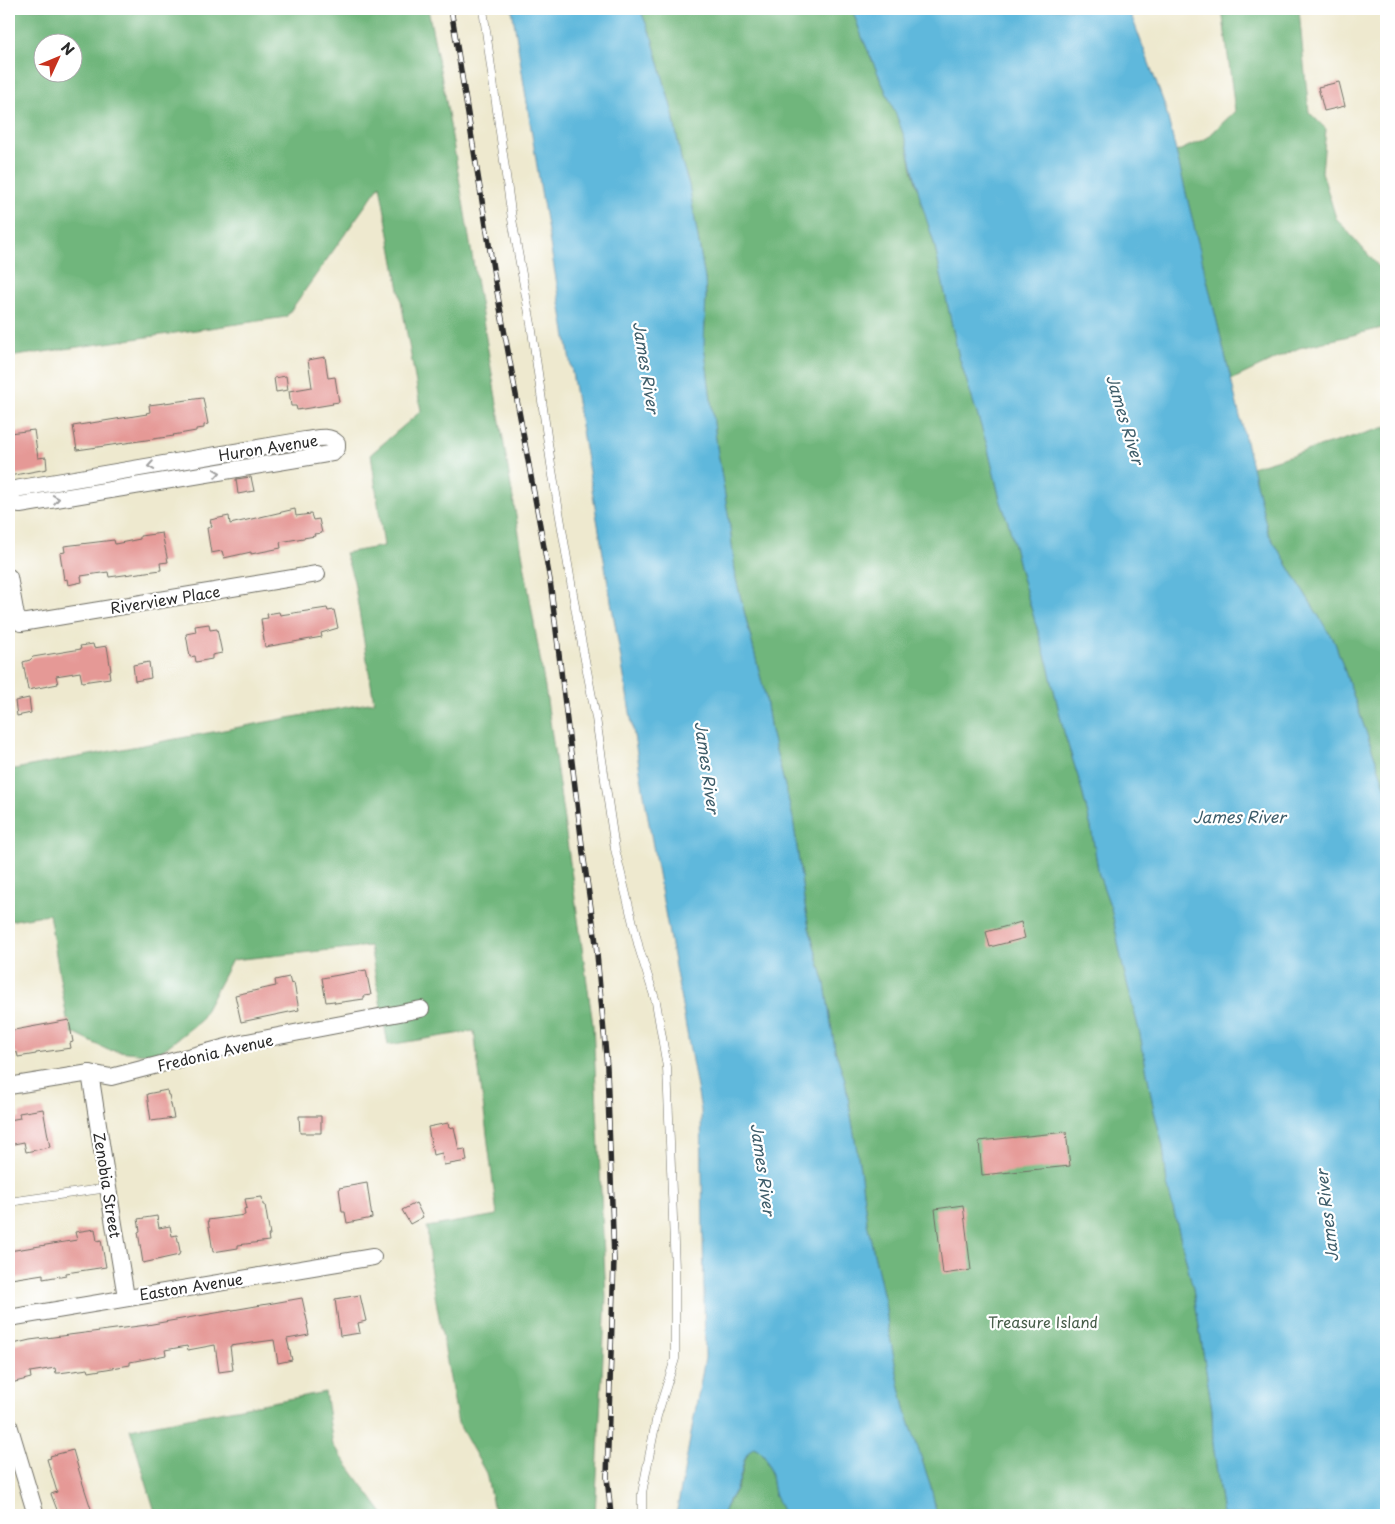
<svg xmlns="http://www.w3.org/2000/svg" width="1395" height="1524" font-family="'Playpen Sans',sans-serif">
<rect width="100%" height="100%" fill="#fff"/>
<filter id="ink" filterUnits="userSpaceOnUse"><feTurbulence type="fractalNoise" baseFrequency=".02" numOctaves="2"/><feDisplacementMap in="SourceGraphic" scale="10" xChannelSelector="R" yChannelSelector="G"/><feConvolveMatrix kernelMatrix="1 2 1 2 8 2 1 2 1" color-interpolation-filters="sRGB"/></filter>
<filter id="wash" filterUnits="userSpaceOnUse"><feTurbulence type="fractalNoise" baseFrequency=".0096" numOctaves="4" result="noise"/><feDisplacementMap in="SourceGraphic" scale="20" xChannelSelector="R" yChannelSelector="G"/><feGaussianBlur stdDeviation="1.12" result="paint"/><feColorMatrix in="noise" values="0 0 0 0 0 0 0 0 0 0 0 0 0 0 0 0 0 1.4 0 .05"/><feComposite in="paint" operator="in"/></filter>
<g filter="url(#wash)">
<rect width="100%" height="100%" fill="#eee9cf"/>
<g fill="#6fb67b" stroke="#4d7053" fill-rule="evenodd">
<path d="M9 9H428L445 95 547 700 593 1025 606 1297 595 1515H495L486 1473 458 1423 430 1267 427 1227 497 1215 474 1031 388 1045 370 946 232 960 200 1021 157 1055 108 1050 69 1031 49 914 9 921V770L374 702 354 581 345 553 384 546 371 454 421 411 380 185 286 317 9 357ZM42 42H72V72H42Z"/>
<polygon points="640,9 852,9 862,37 897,117 907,144 912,169 934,243 959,357 987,445 1000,499 1009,525 1021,574 1048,665 1064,732 1080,783 1091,827 1099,875 1111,908 1123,967 1140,1034 1154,1111 1163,1146 1167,1184 1193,1288 1212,1409 1213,1444 1223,1515 937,1515 931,1487 906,1412 899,1383 888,1327 885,1302 867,1223 860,1169 845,1080 835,1050 825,984 809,928 804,900 793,818 771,731 766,699 736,579 729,520 717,447 704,345 706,296 705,279 689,185 681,159 673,114 652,38"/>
<polygon points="1222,9 1299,9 1303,55 1309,112 1326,129 1322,172 1336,218 1386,275 1386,327 1299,348 1231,380 1176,152 1207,138 1235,111"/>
<polygon points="1386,427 1386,789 1335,643 1268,533 1252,467"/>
<polygon points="325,1392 333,1445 384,1515 156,1515 130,1429"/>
<path d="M754 1447C772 1456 770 1476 774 1493 777 1501 781 1508 784 1515H723V1512C728 1502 735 1493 739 1483 745 1469 741 1457 754 1447Z"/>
</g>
<g fill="#5fb8dc" stroke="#457284">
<path d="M512 9H640L652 38 673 114 681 159 689 185 705 279 706 296 704 345 717 447 729 520 736 579 766 699 771 731 793 818 804 900 809 928 825 984 835 1050 845 1080 860 1169 867 1223 885 1302 888 1327 899 1383 906 1412 931 1487 937 1515H784C781 1508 777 1501 774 1493 770 1476 772 1456 754 1447 740 1457 744 1472 737 1486 733 1496 724 1505 723 1515H676L705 1358 701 1110 651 835 540 185Z"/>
<polygon points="852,9 1129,9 1165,106 1268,533 1335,643 1386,789 1386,1515 1223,1515 1213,1444 1212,1409 1193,1288 1167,1184 1163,1146 1154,1111 1140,1034 1123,967 1111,908 1099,875 1091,827 1080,783 1064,732 1048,665 1021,574 1009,525 1000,499 987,445 959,357 934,243 921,202 907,144 897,117 862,37"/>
</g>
<g id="blocks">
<g fill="#e59996">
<polygon points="1339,82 1345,106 1324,111 1318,87"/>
<polygon points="325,357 328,378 335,377 339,402 332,403 333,404 297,410 296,406 291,406 289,391 312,387 308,360"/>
<polygon points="286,376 288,390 276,392 274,378"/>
<polygon points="203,398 208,424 204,425 204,428 196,429 196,431 173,435 174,436 77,450 73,426 147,414 146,413 150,412 149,405"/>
<polygon points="34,430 38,458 46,457 47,469 9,476 9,433"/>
<polygon points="251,477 254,491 238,494 236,479"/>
<polygon points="295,509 296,516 311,514 313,520 319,519 322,533 314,534 315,536 280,542 281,548 251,554 251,552 224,558 222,551 211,553 207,528 212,527 210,520 229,516 230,524"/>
<polygon points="162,533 168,562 160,563 161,570 109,577 108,572 81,576 82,582 68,585 67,579 64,580 60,553 65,552 64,546 114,540 115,544 140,539 140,536"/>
<polygon points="327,608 328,611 334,610 338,628 321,633 322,637 265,647 261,619 268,618 267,614 279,612 280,615"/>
<polygon points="209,624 210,630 217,629 222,653 212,655 212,659 196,662 195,656 190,657 186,634 196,632 195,626"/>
<polygon points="93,644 94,648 107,646 111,671 109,671 110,678 82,682 80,672 56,676 58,684 28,690 23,662 30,660 33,657 81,649 80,646"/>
<polygon points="149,662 151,678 135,681 133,665"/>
<polygon points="29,698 31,713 17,716 15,701"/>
<polygon points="1021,922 1025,938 990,947 986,932"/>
<polygon points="366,970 371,995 364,996 364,999 335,1003 334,1001 326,1002 322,978"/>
<polygon points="289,977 291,984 294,983 299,1010 241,1022 235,995 276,986 275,980"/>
<polygon points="69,1020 73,1042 70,1043 71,1048 36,1053 36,1054 18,1057 17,1052 9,1054 9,1031"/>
<polygon points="167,1090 168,1095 169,1095 174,1118 151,1121 147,1094"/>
<polygon points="43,1109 50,1147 26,1152 24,1142 9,1145 9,1120 20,1118 19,1113"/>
<polygon points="299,1116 321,1116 321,1133 300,1133"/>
<polygon points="448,1123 449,1128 454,1127 459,1150 465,1149 467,1161 444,1165 442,1153 433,1155 428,1127"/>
<polygon points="1066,1132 1070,1166 982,1175 979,1141"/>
<polygon points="367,1183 372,1218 347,1223 345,1212 342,1212 339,1188"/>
<polygon points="262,1197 263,1205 265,1205 270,1235 268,1235 269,1241 238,1245 238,1248 213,1252 208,1220 245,1215 244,1209 247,1208 245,1199"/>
<polygon points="416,1203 423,1217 410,1224 402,1210"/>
<polygon points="963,1205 971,1270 943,1274 935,1209"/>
<polygon points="157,1216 159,1228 170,1226 172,1236 177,1235 180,1251 179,1255 143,1263 138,1232 140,1231 138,1219"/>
<polygon points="95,1229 97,1241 101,1240 106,1267 66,1273 66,1275 43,1279 43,1274 11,1279 9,1251 77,1240 75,1232"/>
<polygon points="360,1295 366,1321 358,1323 360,1333 340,1336 335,1299"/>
<polygon points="302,1298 308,1325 307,1325 309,1335 287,1339 292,1360 278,1363 274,1340 230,1346 233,1370 219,1372 215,1345 188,1350 187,1346 165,1350 166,1355 130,1362 130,1365 89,1372 88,1369 59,1373 56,1373 55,1368 30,1372 31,1378 11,1383 9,1374 9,1345 30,1340 147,1325"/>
<polygon points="73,1450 82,1481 93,1515 59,1515 51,1494 57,1492 47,1459 51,1458 50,1456"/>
</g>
</g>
</g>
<g filter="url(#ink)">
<use href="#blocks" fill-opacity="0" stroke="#6f6e64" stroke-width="1"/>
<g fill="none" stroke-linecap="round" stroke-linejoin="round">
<defs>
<g id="service">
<polyline points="483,9 512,219 531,324 551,464 577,618 596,718 615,849 639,948 656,1002 667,1067 675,1269 675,1359 657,1416 642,1493 642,1515"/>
<polyline points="9,1202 108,1188"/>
</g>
<g id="minor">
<path d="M9 490 305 440C316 439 328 434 337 443V448L333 453 322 455 20 505 9 502"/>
<polyline points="9,577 16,616 21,623 317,574"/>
<polyline points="90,1073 108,1188 126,1297"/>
<polyline points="9,1086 90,1073 111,1077 242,1043 421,1009"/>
<polyline points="9,1318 373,1257"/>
<polyline points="9,1425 36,1515"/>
</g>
</defs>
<use href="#service" stroke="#6f6e64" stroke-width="9"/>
<use href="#minor" stroke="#6f6e64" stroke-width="18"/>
<use href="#service" stroke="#fff" stroke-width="8"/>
<use href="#minor" stroke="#fff" stroke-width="16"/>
<defs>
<polyline id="rail" points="451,9 494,275 550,580 583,853 596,943 607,1067 614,1260 607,1477 611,1515"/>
</defs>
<use href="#rail" stroke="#2b2b2b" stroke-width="5.5"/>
<use href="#rail" stroke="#fff" stroke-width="4" stroke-dasharray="11" stroke-linecap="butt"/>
</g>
<defs><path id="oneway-chevron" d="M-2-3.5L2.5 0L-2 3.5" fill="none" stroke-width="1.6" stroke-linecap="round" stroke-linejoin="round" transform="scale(1.25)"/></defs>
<g stroke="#a0a0a0">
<use href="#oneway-chevron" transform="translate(151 466) rotate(171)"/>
<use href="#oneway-chevron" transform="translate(217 473) rotate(-9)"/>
<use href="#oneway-chevron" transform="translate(56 499) rotate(-9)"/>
</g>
</g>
<g text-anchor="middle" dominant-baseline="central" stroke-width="4.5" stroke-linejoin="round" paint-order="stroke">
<g font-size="15" fill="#2b2b2b" stroke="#fff">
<text transform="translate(268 447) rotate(-9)">Huron Avenue</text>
<text transform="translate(165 599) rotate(-9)">Riverview Place</text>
<text transform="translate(215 1052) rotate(-13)">Fredonia Avenue</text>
<text transform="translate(108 1185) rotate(81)">Zenobia Street</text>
<text transform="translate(191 1286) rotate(-9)">Easton Avenue</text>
</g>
<g font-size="15" fill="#485e4a" stroke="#fff">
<text x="1043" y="1321">Treasure Island</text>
</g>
<g font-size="16" font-style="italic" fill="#3d5c69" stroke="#fff">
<text transform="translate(647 367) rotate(81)">James River</text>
<text transform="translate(1126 419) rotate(73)">James River</text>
<text transform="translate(708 767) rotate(82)">James River</text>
<text x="1239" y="816">James River</text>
<text transform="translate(764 1169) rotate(82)">James River</text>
<text transform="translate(1326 1216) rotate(-97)">James River</text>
</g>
</g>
<rect width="1395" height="1524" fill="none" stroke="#fff" stroke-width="30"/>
<g transform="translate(58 58) rotate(46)"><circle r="24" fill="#ffffff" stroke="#aaaaaa"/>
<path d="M0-4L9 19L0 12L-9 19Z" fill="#c8321e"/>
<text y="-8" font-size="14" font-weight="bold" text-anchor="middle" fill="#2b2b2b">N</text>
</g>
</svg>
